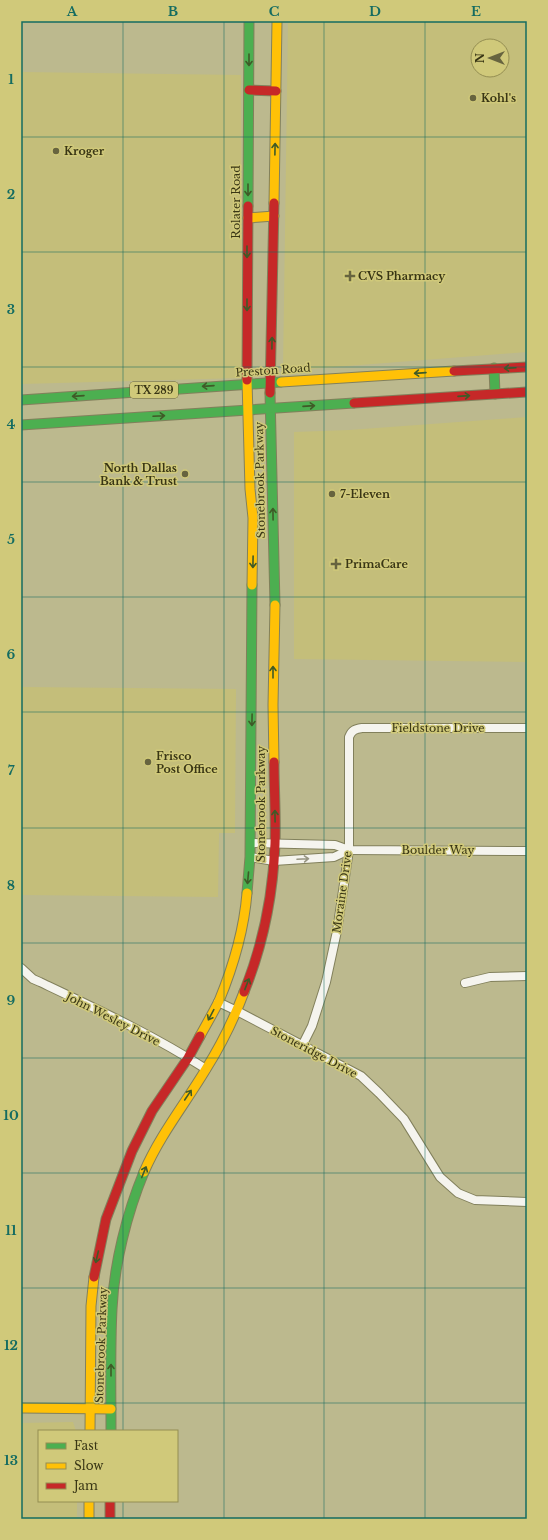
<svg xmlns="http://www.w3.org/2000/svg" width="548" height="1540" font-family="'Libre Baskerville',serif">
<rect width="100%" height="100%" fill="#bcb98e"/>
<g fill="#c4be7a" fill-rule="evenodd">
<path d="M288 21H527V352L283 371ZM478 46H502V70H478Z"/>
<polygon points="21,72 241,75 242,378 21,384"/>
<polygon points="527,417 527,662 294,659 294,432 349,430"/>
<polygon points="21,687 236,689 235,833 219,833 218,897 21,895"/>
<polygon points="73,1422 76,1431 39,1431 39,1501 77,1501 77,1519 21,1519 21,1423"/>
</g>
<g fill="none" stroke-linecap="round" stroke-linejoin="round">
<defs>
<g id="street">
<polyline points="250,843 335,845 349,850 527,851"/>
<polyline points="250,857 274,861 334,857 349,850"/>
<path d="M21 968 33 979 40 982C97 1009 153 1035 206 1069"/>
<polyline points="465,983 490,977 527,976"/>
<polyline points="218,1002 237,1011 361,1076 379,1093 404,1119 440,1177 458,1193 475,1200 527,1202"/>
<path d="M302 1046 312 1026 326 982 337 931 349 850V737C352 730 355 729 362 728H527"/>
</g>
<g id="fast">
<polyline points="248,206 249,21"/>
<polyline points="494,368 495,394"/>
<polyline points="270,393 275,605"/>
<polyline points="21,400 281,382"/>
<polyline points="21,425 354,403"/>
<polyline points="247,893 250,857 252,585"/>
<path d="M111 1431C111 1390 110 1349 112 1309 114 1264 127 1213 144 1172"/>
</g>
<g id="slow">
<polyline points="274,203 277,21"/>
<polyline points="248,218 274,216"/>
<polyline points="247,380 250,489 253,518 252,585"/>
<polyline points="281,382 454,371"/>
<polyline points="274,762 273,705 275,605"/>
<path d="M200 1036C206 1025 213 1013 219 1001 233 967 244 930 247 893"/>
<path d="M144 1172C160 1135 185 1104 206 1069 221 1045 234 1019 244 992"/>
<polyline points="21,1408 111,1409"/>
<polyline points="90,1431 91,1306 94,1277"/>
<polyline points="89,1501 89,1519"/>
</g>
<g id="jam">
<polyline points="249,90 276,91"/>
<polyline points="454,371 527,367"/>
<polyline points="247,380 248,206"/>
<polyline points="270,393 274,203"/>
<polyline points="354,403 527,392"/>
<path d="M244 992C263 945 273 895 275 844 276 817 274 789 274 762"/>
<polyline points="94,1277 106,1219 132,1151 152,1111 188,1058 200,1036"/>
<polyline points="110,1501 110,1519"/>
</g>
</defs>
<use href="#street" stroke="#82805c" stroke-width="10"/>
<use href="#fast" stroke="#82805c" stroke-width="11"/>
<use href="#slow" stroke="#82805c" stroke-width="11"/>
<use href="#jam" stroke="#82805c" stroke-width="11"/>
<use href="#street" stroke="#f5f4ee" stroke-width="8"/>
<use href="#fast" stroke="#4caf50" stroke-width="9"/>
<use href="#slow" stroke="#ffc107" stroke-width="9"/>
<use href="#jam" stroke="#c62828" stroke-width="9"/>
</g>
<defs><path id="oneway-shaft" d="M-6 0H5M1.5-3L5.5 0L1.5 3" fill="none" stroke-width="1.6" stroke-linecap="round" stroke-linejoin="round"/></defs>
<g stroke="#3f5a27">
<use href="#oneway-shaft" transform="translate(249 60) rotate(90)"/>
<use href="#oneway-shaft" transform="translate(275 149) rotate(-89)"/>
<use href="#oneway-shaft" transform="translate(248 190) rotate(90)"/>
<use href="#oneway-shaft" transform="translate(247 252) rotate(90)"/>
<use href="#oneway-shaft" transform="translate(247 305) rotate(90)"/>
<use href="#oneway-shaft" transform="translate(272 343) rotate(-89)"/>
<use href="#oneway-shaft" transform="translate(510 368) rotate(177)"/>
<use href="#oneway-shaft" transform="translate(420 373) rotate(176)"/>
<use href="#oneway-shaft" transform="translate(208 386) rotate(176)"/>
<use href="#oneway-shaft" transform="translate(78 396) rotate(176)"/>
<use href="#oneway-shaft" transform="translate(464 396) rotate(-4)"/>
<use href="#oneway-shaft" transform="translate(309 406) rotate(-4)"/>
<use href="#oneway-shaft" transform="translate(159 416) rotate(-3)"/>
<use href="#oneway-shaft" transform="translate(273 514) rotate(-91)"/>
<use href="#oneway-shaft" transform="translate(253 562) rotate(91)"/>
<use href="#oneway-shaft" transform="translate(273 672) rotate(-90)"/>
<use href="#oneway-shaft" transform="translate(252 720) rotate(91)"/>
<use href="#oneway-shaft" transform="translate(275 816) rotate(-91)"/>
<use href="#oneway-shaft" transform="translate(248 878) rotate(95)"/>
<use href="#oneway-shaft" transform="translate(247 984) rotate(-69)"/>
<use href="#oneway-shaft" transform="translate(211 1015) rotate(118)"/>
<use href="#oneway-shaft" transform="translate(188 1095) rotate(-56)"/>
<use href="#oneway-shaft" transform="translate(144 1172) rotate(-68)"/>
<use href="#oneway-shaft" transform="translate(97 1257) rotate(103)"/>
<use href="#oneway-shaft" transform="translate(111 1370) rotate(-90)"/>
</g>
<use stroke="#979582" href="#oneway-shaft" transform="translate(303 859) rotate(-3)"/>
<path fill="none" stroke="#156c61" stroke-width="1" stroke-opacity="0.55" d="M123 21V1431M224 21V1519M324 21V1519M425 21V1519M21 137H527M21 252H527M21 367H527M21 482H527M21 597H527M21 712H527M21 828H527M21 943H527M21 1058H527M21 1173H527M21 1288H527M21 1403H527M123 1501V1519"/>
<g fill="#67643f" stroke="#d0c97a" stroke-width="1.5">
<circle cx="473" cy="98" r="4"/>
<circle cx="56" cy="151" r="4"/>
<path d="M348 270h4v4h4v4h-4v4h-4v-4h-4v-4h4z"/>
<circle cx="185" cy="474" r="4"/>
<circle cx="332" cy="494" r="4"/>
<path d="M334 558h4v4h4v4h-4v4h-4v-4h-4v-4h4z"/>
<circle cx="148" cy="762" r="4"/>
</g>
<g text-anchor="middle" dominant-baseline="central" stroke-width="3" stroke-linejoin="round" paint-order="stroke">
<rect fill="#d0c97a" stroke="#666233" stroke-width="1" x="130" y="382" width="48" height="16" rx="3"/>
<g font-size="10" font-weight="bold" fill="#393615">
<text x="154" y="390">TX 289</text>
</g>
<g font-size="11" font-weight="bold" fill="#393615" stroke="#d0c97a" text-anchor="start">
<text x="481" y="98">Kohl's</text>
<text x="64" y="151">Kroger</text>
<text x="358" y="276">CVS Pharmacy</text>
<text x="177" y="468" text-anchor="end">North Dallas<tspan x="177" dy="13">Bank &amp; Trust</tspan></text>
<text x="340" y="494">7-Eleven</text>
<text x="345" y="564">PrimaCare</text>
<text x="156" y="756">Frisco<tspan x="156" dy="13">Post Office</tspan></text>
</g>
<g font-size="11" fill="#393615" stroke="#d0c97a">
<text transform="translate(236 202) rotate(-90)">Rolater Road</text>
<text transform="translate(273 370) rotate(-4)">Preston Road</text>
<text transform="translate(260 480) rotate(-91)">Stonebrook Parkway</text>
<text x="438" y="728">Fieldstone Drive</text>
<text transform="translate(261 804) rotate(-90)">Stonebrook Parkway</text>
<text x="438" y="850">Boulder Way</text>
<text transform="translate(342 892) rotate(-82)">Moraine Drive</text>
<text transform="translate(113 1019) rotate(27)">John Wesley Drive</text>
<text transform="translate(314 1052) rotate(28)">Stoneridge Drive</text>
<text transform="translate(101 1345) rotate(-88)">Stonebrook Parkway</text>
</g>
</g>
<rect width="548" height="1540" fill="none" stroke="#d0c97a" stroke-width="44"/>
<rect x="38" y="1430" width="140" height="72" fill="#d0c97a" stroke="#948e52"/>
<rect x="46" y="1443" width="20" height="6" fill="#4caf50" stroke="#948e52"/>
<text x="74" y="1450" font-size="12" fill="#393615">Fast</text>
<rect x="46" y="1463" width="20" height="6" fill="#ffc107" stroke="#948e52"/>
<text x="74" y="1470" font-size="12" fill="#393615">Slow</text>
<rect x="46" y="1483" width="20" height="6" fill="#c62828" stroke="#948e52"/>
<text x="74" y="1490" font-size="12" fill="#393615">Jam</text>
<g transform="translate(490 58) rotate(270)"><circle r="19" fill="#d0c97a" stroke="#948e52"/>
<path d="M0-3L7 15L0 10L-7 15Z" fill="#67643f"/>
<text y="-6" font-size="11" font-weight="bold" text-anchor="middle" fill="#393615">N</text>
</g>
<rect x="22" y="22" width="504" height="1496" fill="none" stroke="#156c61" stroke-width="1.5"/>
<g font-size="13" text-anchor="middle" font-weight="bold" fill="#156c61">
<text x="72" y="16">A</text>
<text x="173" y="16">B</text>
<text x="274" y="16">C</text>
<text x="375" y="16">D</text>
<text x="476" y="16">E</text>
<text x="11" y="84">1</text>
<text x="11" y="199">2</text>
<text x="11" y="314">3</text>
<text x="11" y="429">4</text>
<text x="11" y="544">5</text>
<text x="11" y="659">6</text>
<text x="11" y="775">7</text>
<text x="11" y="890">8</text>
<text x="11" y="1005">9</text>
<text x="11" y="1120">10</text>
<text x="11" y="1235">11</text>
<text x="11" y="1350">12</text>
<text x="11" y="1465">13</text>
</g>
</svg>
